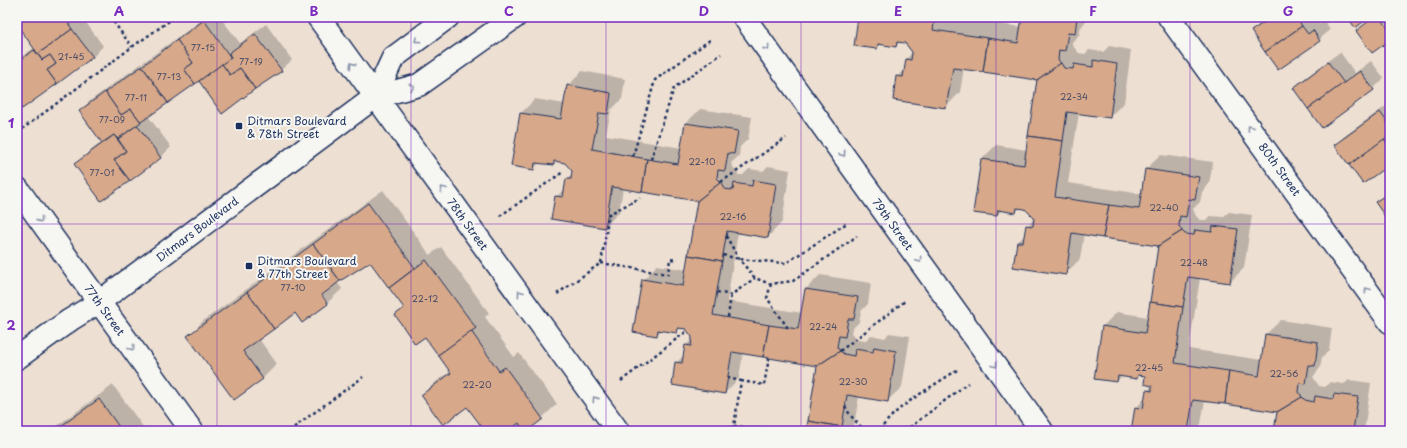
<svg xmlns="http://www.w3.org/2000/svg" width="1407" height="448" font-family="'Playpen Sans',sans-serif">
<rect width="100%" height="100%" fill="#eddfd2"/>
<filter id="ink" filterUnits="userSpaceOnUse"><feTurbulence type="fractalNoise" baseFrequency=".025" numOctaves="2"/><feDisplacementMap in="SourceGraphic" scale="8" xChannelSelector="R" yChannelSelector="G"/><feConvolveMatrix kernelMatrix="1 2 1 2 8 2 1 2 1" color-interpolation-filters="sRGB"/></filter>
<g filter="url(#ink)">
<g fill="#0003" fill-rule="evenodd">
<polygon points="17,17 82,17 103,46 93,57 17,100 17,60 34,48 17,24"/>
<polygon points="206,17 220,17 240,43 266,24 292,60 281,70 199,80 148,116 171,147 160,158 75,164 102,141 80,111 91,100"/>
<polygon points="859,17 953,17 1021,27 1023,17 1089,17 1081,27 1079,35 1072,42 1072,45 1079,53 1085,54 1089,50 1103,52 1109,46 1131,50 1124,103 1109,117 1079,113 1068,183 1143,194 1146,169 1161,155 1213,162 1209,184 1202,192 1200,202 1193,209 1196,216 1200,220 1206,220 1210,216 1223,217 1229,212 1252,215 1244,268 1230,282 1200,278 1189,349 1262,360 1266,334 1281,320 1332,328 1329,350 1322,357 1320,368 1313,377 1319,386 1325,387 1330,382 1344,384 1349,380 1371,383 1364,431 1275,431 1278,411 1205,400 1201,424 1194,431 1132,431 1136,408 1146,397 1147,391 1153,385 1146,375 1141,374 1137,378 1122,376 1117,381 1103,326 1117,312 1148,317 1159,245 1084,234 1080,259 1066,273 1018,242 1026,234 1027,226 1035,218 1025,208 1020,208 1016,212 1002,210 997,215 982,159 996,145 1027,150 1038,80 964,68 960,92 946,107 897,77 905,69 906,59 913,52 906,42 901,41 896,46 882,44 877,48"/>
<polygon points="1268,17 1314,17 1319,24 1324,20 1330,29 1319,40 1252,31"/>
<polygon points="1374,17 1390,17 1390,39 1357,31"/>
<polygon points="1340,52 1355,73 1371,61 1384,78 1373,89 1294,88 1305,78"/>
<polygon points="1390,69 1390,76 1387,72"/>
<polygon points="582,71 625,79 622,99 611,110 606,135 682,148 686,123 700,109 752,117 748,139 740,147 739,156 731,163 738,175 743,175 749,169 763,171 768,166 790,170 782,222 768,237 738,232 727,301 802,313 806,289 820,275 871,283 868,304 861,311 859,322 852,329 851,333 858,340 865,341 871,335 885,338 889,333 910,336 902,387 887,401 859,396 853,431 807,431 818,365 743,353 739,378 725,393 676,363 685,354 686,345 693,338 686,328 681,327 677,332 662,330 656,335 643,280 657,265 687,270 698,200 623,188 619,212 605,227 556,197 566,187 567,179 572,174 573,171 565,162 557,161 553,164 540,162 534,169 521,113 535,99 565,104 568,86"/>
<polygon points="1390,103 1390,163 1335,145 1346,135"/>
<path d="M383 190 430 255 441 247 489 313 485 317 514 357 519 353 557 404 542 418 523 427 518 431H486L468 406 423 395 437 381 451 371 425 335 396 315 404 307 370 260 337 282 342 289 327 303 302 321 295 312 259 339 277 364 263 378 235 399 189 336 203 321ZM320 290 328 302H325Z"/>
<polygon points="1390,190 1390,221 1376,203"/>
<polygon points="113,385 146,431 50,431"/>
</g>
<g fill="#d7a889" stroke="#1b2f5e">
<polygon points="17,17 64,17 72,29 38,54 17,25"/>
<polygon points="858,17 935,17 933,30 988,38 983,72 953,68 946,108 893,100 896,76 903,77 906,59 911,60 912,52 905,43 897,42 896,47 878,44 877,49 854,46"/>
<polygon points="1022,17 1077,17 1075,34 1068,33 1065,51 1059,50 1058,60 1061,63 1037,80 983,72 988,38 1018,43"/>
<polygon points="1272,17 1296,17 1302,26 1265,52 1251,31"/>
<polygon points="1348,17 1370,17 1355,28"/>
<polygon points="1374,17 1380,17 1390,31 1390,40 1372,53 1356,31"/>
<polygon points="204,20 231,58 195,84 184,69 193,63 177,40"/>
<polygon points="1302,26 1308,34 1313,30 1320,41 1278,70 1265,52"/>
<polygon points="72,29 93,57 57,84 47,70 56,64 50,55 42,60 38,54"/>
<polygon points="255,34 282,71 255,89 240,68 230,75 222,64 231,58 229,53"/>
<polygon points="177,40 193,63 184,69 195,84 168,103 142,66"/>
<polygon points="34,50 42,60 50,55 56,64 47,70 57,84 22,109 17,101 17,62"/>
<polygon points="1093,60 1117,64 1110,118 1067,112 1063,141 1028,136 1037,80 1061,63 1064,68 1073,69 1074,64 1093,67"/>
<polygon points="1328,62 1344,83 1308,109 1293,88"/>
<polygon points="222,64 230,75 240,68 255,89 222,114 199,81"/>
<polygon points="142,66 168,103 141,122 131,109 121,115 105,92"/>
<polygon points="1360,71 1374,90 1322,128 1308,109"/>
<polygon points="567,85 611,93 608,114 599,113 592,149 647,159 642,192 612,187 605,228 551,219 555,196 563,197 566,179 571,179 572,171 565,163 554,161 554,165 535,163 534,170 511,166 520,113 561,119"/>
<polygon points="105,92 121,115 131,109 141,122 118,139 114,135 102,143 79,111"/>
<polygon points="1380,112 1390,126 1390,135 1349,165 1334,145"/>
<polygon points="685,123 738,131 734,154 728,153 725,171 718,170 717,178 721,182 697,201 642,192 647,159 678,164"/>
<polygon points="137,125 161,158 130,181 114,160 126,151 118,139"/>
<polygon points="114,135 126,151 114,160 130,181 101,201 74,164"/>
<polygon points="1028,136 1063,141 1055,197 1109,205 1103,238 1072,233 1066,275 1013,267 1017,242 1023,242 1026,225 1033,226 1034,218 1025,209 1017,208 1016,213 998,210 997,216 973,213 981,159 1024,165"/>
<polygon points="1384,139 1390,147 1390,164 1363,184 1349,165"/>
<polygon points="1145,169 1199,177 1195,200 1189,199 1186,217 1180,216 1179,226 1182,231 1158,246 1103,238 1109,205 1139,209"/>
<polygon points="753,180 776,184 768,238 727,231 722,261 688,255 697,201 721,182 724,189 733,190 734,183 752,186"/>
<polygon points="1390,192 1390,221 1389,222 1375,202"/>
<polygon points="368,203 415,268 389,288 370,262 340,281 313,244"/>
<polygon points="1213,226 1238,229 1230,283 1188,277 1183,307 1150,302 1158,246 1182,231 1185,234 1194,235 1195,230 1212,232"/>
<polygon points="313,244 340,281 322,295 328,304 302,323 295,313 274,329 247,292"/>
<polygon points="688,255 722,261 713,315 769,325 763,357 732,352 725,394 672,385 675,362 682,363 685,345 691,346 692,337 686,329 678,328 677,333 658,330 657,336 633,332 642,279 683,286"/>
<polygon points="426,260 476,328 438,355 425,337 415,344 395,315 404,308 389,288"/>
<polygon points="805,289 858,297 854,319 848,319 845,337 839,336 837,347 840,351 817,366 763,357 769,325 798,329"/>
<polygon points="247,292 274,329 243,351 263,379 234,400 187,336"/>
<polygon points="1150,302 1183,307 1175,363 1229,371 1225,404 1193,400 1188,431 1131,431 1135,407 1143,409 1146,390 1152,391 1152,386 1144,384 1145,376 1138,375 1137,379 1118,376 1117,382 1094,379 1102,326 1145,333"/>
<polygon points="471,331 499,371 505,367 543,419 527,431 524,431 519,423 508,431 485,431 467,407 443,425 421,395 451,373 438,355"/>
<polygon points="1265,334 1318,342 1315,366 1309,365 1306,384 1300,383 1299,392 1302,397 1277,412 1225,404 1229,371 1259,376"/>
<polygon points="874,347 896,351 888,402 847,395 842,427 808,421 817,366 840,351 844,354 854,356 855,349 873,352"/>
<polygon points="1334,394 1358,397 1353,431 1274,431 1277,412 1302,397 1305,400 1314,402 1315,396 1333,399"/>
<polygon points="99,399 122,431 54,431"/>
<polygon points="808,421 842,427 841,431 806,431"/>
</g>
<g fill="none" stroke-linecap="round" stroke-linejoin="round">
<defs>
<g id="minor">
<polyline points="318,17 618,431"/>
<polyline points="744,17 1042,431"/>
<polyline points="1169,17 1390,322"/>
<polyline points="375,97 393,58 448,17"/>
<polyline points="17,188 192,431"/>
<polyline points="17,358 70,320 99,302 375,97 419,85 515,17"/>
</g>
</defs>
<use href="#minor" stroke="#1b2f5e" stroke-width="25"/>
<g stroke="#1b2f5e" stroke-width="2.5" stroke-dasharray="3 3" stroke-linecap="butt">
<polyline points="110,17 132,47"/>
<polyline points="17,133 132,47 175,17"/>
<polyline points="633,156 655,80 710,40"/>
<polyline points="651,159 674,88 721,54"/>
<polyline points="721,182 786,138"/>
<polyline points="500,216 563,172"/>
<polyline points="726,236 739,259 755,278 770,284 793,281 857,236"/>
<polyline points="723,255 739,259 786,263 847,223"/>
<polyline points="601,263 668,274 670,259 677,260"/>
<polyline points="771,284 767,298 788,328"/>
<polyline points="717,292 731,295 755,278"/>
<polyline points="557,294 601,263 609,214 640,198"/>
<polyline points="728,317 731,295"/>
<polyline points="840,351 905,301"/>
<polyline points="621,381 687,331"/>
<polyline points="741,381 764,385 769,358"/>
<polyline points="845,406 850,415 865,431"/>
<polyline points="734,426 776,431"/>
<polyline points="289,431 363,377"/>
<polyline points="726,431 734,426 741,381 728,378"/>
<path d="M880 431C893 407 934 386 957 370"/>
<polyline points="905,431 968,383"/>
</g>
<use href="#minor" stroke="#f6f6f2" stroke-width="22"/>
</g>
<defs><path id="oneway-chevron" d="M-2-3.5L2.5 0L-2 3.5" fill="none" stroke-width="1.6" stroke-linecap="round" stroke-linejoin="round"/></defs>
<g stroke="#8892a8">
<use href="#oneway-chevron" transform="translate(417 40) rotate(144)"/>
<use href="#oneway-chevron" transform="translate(767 48) rotate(55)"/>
<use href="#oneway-chevron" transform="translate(352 65) rotate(-125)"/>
<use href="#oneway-chevron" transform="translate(412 87) rotate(-15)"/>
<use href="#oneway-chevron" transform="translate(1250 128) rotate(-126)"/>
<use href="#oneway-chevron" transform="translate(843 154) rotate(54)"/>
<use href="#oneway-chevron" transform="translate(443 189) rotate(-127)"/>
<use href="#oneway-chevron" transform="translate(40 220) rotate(54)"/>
<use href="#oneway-chevron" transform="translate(919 260) rotate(54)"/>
<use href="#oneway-chevron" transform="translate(1367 290) rotate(-126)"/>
<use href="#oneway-chevron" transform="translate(520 293) rotate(-126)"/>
<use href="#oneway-chevron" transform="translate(132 348) rotate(54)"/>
<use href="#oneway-chevron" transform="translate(995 365) rotate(54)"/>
<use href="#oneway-chevron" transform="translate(595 399) rotate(-125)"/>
</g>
</g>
<path fill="none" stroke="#7b2cbf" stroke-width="1" stroke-opacity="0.55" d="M217 17V431M411 17V431M606 17V431M801 17V431M996 17V431M1190 17V431M17 224H1390"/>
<g fill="#1b2f5e" stroke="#f6f6f2" stroke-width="1.5">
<rect x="235" y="122" width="8" height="8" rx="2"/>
<rect x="245" y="262" width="8" height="8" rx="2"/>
</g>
<g text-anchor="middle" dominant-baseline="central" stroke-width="4" stroke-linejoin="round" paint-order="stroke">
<g font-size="9" fill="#4a4d69">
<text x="203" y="47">77-15</text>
<text x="71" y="56">21-45</text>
<text x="251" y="61">77-19</text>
<text x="169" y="76">77-13</text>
<text x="1074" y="96">22-34</text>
<text x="136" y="97">77-11</text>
<text x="112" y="119">77-09</text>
<text x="702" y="161">22-10</text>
<text x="102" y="172">77-01</text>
<text x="1164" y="207">22-40</text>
<text x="733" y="216">22-16</text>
<text x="1194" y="262">22-48</text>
<text x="293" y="287">77-10</text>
<text x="425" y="298">22-12</text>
<text x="823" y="326">22-24</text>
<text x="1149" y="367">22-45</text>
<text x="1284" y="373">22-56</text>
<text x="853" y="381">22-30</text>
<text x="477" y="384">22-20</text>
</g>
<g font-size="11" fill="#1b2f5e" stroke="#f6f6f2" text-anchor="start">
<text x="247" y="120">Ditmars Boulevard<tspan x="247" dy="13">&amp; 78th Street</tspan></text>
<text x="257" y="260">Ditmars Boulevard<tspan x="257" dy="13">&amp; 77th Street</tspan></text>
</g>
<g font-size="11" fill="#1b2f5e" stroke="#f6f6f2">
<text transform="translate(1280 169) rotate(54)">80th Street</text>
<text transform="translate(468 224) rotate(54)">78th Street</text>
<text transform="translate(893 224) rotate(54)">79th Street</text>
<text transform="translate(197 229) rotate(-37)">Ditmars Boulevard</text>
<text transform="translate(105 310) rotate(54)">77th Street</text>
</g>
</g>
<rect width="1407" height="448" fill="none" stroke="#f6f6f2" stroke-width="44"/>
<rect x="22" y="22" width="1363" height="404" fill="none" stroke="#7b2cbf" stroke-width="1.5"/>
<g font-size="13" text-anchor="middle" font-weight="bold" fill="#7b2cbf">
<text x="119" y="16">A</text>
<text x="314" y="16">B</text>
<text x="509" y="16">C</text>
<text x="704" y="16">D</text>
<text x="898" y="16">E</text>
<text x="1093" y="16">F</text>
<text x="1288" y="16">G</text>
<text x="11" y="128">1</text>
<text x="11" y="330">2</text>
</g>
</svg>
